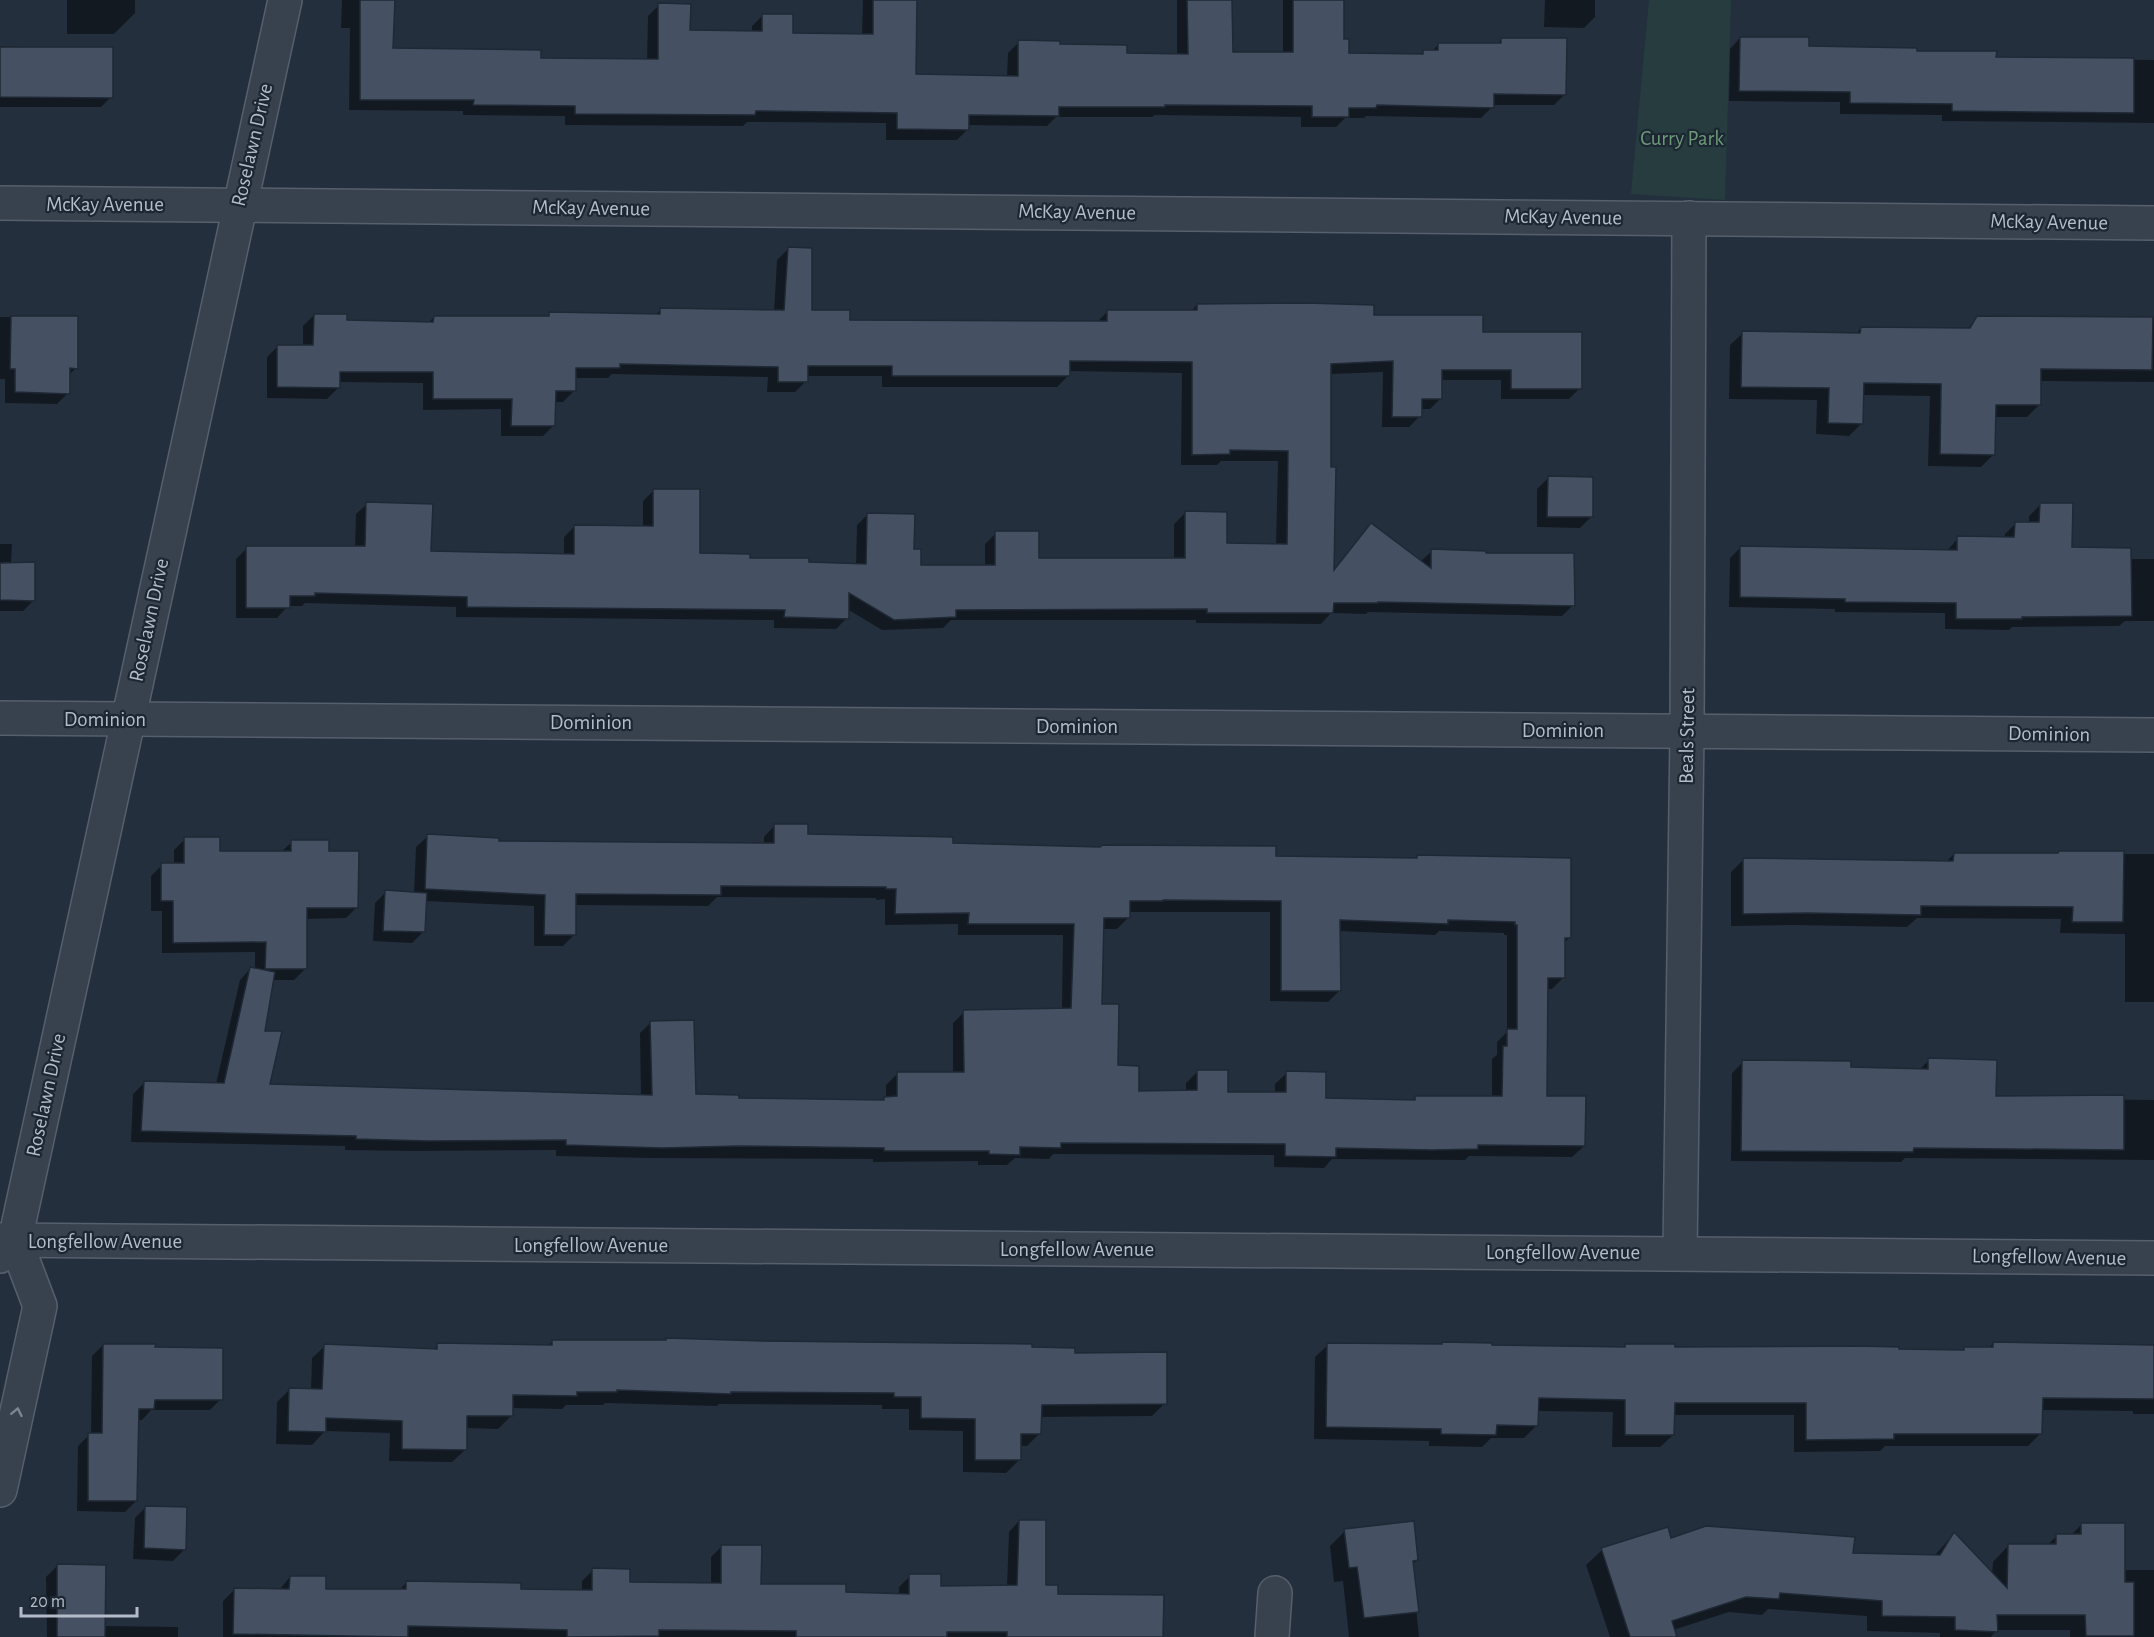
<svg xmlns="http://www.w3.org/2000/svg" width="2154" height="1637" font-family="'Alegreya Sans',sans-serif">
<rect width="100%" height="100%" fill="#242f3e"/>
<polygon fill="#263c3f" points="1649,0 1731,0 1725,200 1631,194"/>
<g fill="#0007" fill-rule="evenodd">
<polygon points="67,0 135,0 135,13 114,34 67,34"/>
<polygon points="342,0 393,0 391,50 539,60 647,61 648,16 659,5 689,31 752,32 752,26 763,15 791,34 862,35 863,0 915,0 915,76 1007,77 1008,53 1019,42 1125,55 1177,56 1177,0 1231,0 1232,53 1283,54 1283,0 1342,0 1342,41 1347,55 1420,55 1424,52 1431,52 1439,44 1497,44 1502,39 1565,94 1554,105 1492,105 1492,107 1481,118 1366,116 1364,118 1345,118 1336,127 1301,127 1301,117 1155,115 1152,117 1056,117 1047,126 968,125 968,129 957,140 886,140 886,123 747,122 743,126 565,125 565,116 463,115 463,111 349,110 350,28 341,28"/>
<polygon points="1545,0 1595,0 1595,17 1584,28 1544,27"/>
<polygon points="1740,38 1807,48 1915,52 1994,58 2154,60 2154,123 1942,121 1942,115 1840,114 1840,102 1729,101 1730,49"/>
<polygon points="0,46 19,47 19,49 111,97 101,107 0,107"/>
<polygon points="788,249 811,311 848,322 1097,322 1108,311 1191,311 1197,305 1372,316 1482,333 1580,388 1569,399 1501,399 1501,380 1441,380 1441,398 1430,409 1420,409 1420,416 1409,427 1382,427 1383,372 1330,374 1329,469 1333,571 1371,525 1420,562 1432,551 1485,555 1573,605 1562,616 1368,612 1366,614 1331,613 1321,624 1196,623 1196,620 951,620 943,628 882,630 847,609 847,618 836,629 774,628 774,620 456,617 456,607 305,603 302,606 288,606 277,618 236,618 236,559 247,548 355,548 356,514 367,504 430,553 564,556 564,537 575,526 643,527 643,501 654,490 698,554 749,559 856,565 857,525 868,514 912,550 919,566 985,566 985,544 996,533 1038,559 1174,559 1174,524 1185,513 1225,544 1276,546 1278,461 1221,461 1217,465 1181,465 1182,373 1068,371 1068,376 1057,387 882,387 882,376 806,376 806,381 795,392 767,392 768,377 612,374 608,378 574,378 574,391 563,402 554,402 554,425 543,436 501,436 501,409 423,410 423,383 338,382 338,388 327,399 267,398 267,357 278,346 303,346 303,326 314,315 345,322 428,323 434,317 546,317 549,314 655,315 661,310 774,312 777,260"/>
<polygon points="0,317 77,318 76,368 68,376 68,393 57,404 5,403 5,379 0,379"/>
<polygon points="1978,318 2154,318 2154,382 2039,381 2039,405 2027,417 1994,417 1994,454 1981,467 1928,466 1930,396 1862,395 1862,423 1849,436 1816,434 1817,400 1729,399 1730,345 1743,333 1856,334 1861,328 1966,330"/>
<polygon points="1548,478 1591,517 1580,528 1537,527 1537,489"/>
<polygon points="2040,505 2071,549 2130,559 2154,559 2154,621 2125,621 2119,626 2012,627 2009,630 1945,629 1945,613 1835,612 1835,609 1729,607 1730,558 1741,547 1947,551 1958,538 2004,539 2005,534 2016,523 2029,523 2029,516"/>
<polygon points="0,544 12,544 11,564 34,600 23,611 0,611"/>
<path d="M775 825 806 835 952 844 1274 857 1415 859 1418 857 1570 937 1563 944V978L1552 989H1546V1097L1584 1146 1572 1157 1469 1156 1465 1160 1332 1159 1324 1168 1274 1167V1155L1053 1154 1049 1159 1015 1158 1007 1165H978V1161L873 1162V1159L650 1158 556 1156V1150L415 1151 345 1150V1146L131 1142 133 1094 144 1083 216 1084 240 980 251 968 255 969V952L162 953V911H151V876L162 865H174V850L185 839 218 852H281L292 842 328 852 357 907 346 918 305 919V969L294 980H272L263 1032 269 1085 641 1096 640 1033 651 1022 695 1096 737 1099 882 1101 886 1098V1085L897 1074H953V1023L964 1012 1062 1010 1063 935H958V924L885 925V899L876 900V898L717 897 708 906 575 905 574 935 563 946H534V906L425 901 423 932 412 943 373 941 375 903 386 892 414 893 416 847 428 836 498 842 764 844V837ZM1128 912H1270V1001L1328 1002 1339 991 1338 931 1435 935 1439 931 1504 933V935H1507V1032L1497 1042V1055L1492 1059V1098H1415L1411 1102 1324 1100 1287 1073 1275 1084V1093H1227L1197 1072 1186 1083V1091L1137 1092 1117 1067 1101 1006 1102 929H1117L1128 918Z"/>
<polygon points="1954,854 2154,854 2154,1002 2125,1002 2125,934 2060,933 2061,919 1917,918 1907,927 1794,925 1731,926 1731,872 1744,859 1946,862"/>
<polygon points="1929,1060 1995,1098 2154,1100 2154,1160 1905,1158 1901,1162 1731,1161 1732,1073 1743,1062 1850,1069 1919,1070"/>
<polygon points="667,1339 1030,1349 1074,1354 1165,1403 1152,1416 1040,1417 1040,1433 1027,1446 1019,1446 1019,1460 1006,1473 963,1472 963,1431 909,1430 909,1409 882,1409 882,1405 719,1404 717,1406 605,1403 603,1405 566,1405 562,1409 511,1408 511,1416 498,1429 466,1428 465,1450 452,1462 389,1461 390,1433 325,1431 312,1445 276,1444 277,1402 290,1389 311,1390 312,1358 325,1346 433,1350 438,1345 547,1346 552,1342 664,1341"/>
<polygon points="1994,1343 2154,1347 2154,1414 2133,1414 2133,1411 2041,1410 2041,1433 2028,1446 1885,1446 1880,1451 1794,1452 1794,1415 1673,1415 1673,1435 1660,1447 1612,1447 1613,1412 1537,1411 1537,1425 1524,1438 1491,1438 1482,1447 1429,1446 1429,1441 1314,1439 1315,1357 1328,1345 1623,1348 1626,1345 1674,1348 1962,1351 1965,1348 1988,1348"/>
<polygon points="103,1345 154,1349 221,1399 210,1410 151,1410 142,1420 137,1420 136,1501 125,1512 77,1511 78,1446 89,1435 91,1435 92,1356"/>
<polygon points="146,1507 184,1550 173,1561 133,1559 135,1518"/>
<polygon points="1019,1521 1044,1586 1057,1596 1162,1637 223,1637 223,1601 234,1590 279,1590 290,1577 324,1590 398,1591 407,1582 520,1590 582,1591 582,1581 593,1570 629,1583 711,1584 711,1557 722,1546 760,1585 844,1594 899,1595 899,1587 910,1576 940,1588 1007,1587 1009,1532"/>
<polygon points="2082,1524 2124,1570 2154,1570 2154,1637 2070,1637 2070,1630 1996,1630 1991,1637 1940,1637 1940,1633 1867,1631 1867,1616 1768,1609 1762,1615 1729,1612 1673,1630 1671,1637 1610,1637 1586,1565 1602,1550 1670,1539 1852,1555 1934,1556 1954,1534 1992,1575 1993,1562 2008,1546 2047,1545 2057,1536 2070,1536"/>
<polygon points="1345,1531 1417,1560 1412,1565 1419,1637 1349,1637 1343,1581 1334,1582 1330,1546"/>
<polygon points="57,1566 104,1626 178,1627 178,1637 47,1637 46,1577"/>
</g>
<g fill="#455162" stroke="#1f2835" stroke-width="1.5" fill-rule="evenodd">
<polygon points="360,0 395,0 393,48 541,50 541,58 658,59 658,3 691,4 690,30 762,31 762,14 793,14 793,33 873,34 873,0 917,0 916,74 1018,76 1018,40 1060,41 1060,44 1127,45 1127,53 1188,54 1187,0 1232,0 1233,52 1293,52 1293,0 1344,0 1344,39 1349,39 1349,53 1423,54 1423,50 1438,50 1438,43 1501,43 1501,38 1567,38 1566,95 1494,94 1494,108 1377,105 1376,108 1349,108 1349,117 1312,117 1312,106 1165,105 1165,107 1059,107 1059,116 969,115 969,130 897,129 897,113 756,111 755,115 575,114 575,106 473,105 474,100 360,100"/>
<polygon points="1740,37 1809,37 1809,46 1917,48 1917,51 1997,51 1996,57 2134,58 2134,113 1952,111 1952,104 1850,103 1850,92 1739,91"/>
<polygon points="0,47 113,47 113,98 0,97"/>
<polygon points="788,247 812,248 812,310 850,310 850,320 1107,321 1107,310 1197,310 1197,304 1306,303 1374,305 1374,315 1483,315 1483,332 1582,332 1582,389 1511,389 1511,370 1442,370 1442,399 1422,399 1422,417 1392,417 1393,361 1331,364 1331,467 1336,467 1334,570 1371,523 1431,568 1431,549 1486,551 1486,553 1574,553 1575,606 1378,602 1378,603 1334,603 1333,613 1207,613 1207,609 956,610 956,617 894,620 849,593 849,619 784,617 785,610 467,607 467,597 315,593 315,596 290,596 290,608 246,608 246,546 365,546 366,502 433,504 431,551 574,554 574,525 653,526 653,489 700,489 700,553 750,554 750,558 809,558 809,562 866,564 867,513 915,514 914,549 921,549 921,565 995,565 995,531 1039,531 1039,558 1185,558 1185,511 1227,512 1227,543 1287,544 1288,451 1230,450 1230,454 1192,455 1192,362 1070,361 1070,376 892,376 892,366 808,366 808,382 778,382 778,367 620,364 620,368 576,368 576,391 556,391 555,426 511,426 512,399 433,399 433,372 340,372 340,388 277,387 277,345 313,345 314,314 347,314 347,320 433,322 434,316 549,316 549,312 660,314 660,308 784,310"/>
<polygon points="11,316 78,316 78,369 70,368 70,394 15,392 15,369 10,369"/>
<polygon points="1977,316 2153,317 2152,370 2041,369 2041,405 1996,405 1995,455 1940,454 1941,384 1864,383 1863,424 1828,423 1829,388 1741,387 1742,331 1860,333 1861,327 1970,328"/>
<polygon points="1548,476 1593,477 1593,517 1547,517"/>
<polygon points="2040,503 2073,503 2072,547 2131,548 2132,616 2022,617 2022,619 1956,619 1956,603 1845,602 1845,599 1740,597 1740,546 1957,550 1957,536 2014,537 2015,522 2039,522"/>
<polygon points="35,562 35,601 0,600 0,563"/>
<path d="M774 824H808V834L953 837V843L1100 847 1103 845 1276 846V856L1417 858V855L1571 858V938H1565V978H1548L1547 1096H1586L1585 1146 1478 1145V1149L1432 1150 1336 1148V1157L1285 1156V1144L1061 1143V1148L1020 1147V1155L989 1154V1151H884V1148L738 1146 662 1148 566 1145V1140L428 1141 356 1139V1136L141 1131 144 1081 224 1083 250 967 275 972 265 1031H282L270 1084 652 1095 650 1021 694 1020 696 1094 739 1095V1098L884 1100V1097L897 1096V1072H964L963 1010 1071 1008 1074 924H968L969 913 895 914 896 889H886V887L721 886V895L576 894V935H544L545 895 425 889 427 834 499 838V841L774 843ZM1163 900 1281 901V991H1341L1340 920 1448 924V920L1515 922V925H1517V1029H1507V1046H1503L1502 1096H1415V1100L1326 1098V1072L1286 1071V1092H1228V1070H1197V1090L1139 1091V1066L1118 1065 1119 1004H1102L1104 918H1130V901H1163Z"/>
<polygon points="184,837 220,837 220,851 291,851 291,840 329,840 329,851 359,851 358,908 307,908 307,969 265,969 266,942 173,943 173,901 161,901 161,863 184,863"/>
<polygon points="2059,851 2124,851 2123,922 2072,922 2073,907 1921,906 1921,915 1807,913 1743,914 1743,858 1953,861 1954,853 2058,853"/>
<polygon points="385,890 427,893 425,932 383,931"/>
<polygon points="1928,1058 1997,1060 1996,1096 2124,1095 2124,1150 1914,1148 1913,1152 1741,1151 1742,1060 1851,1061 1851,1067 1928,1069"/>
<polygon points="666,1338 763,1341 1032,1344 1032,1347 1075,1348 1075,1353 1167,1352 1167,1404 1042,1405 1041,1434 1021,1434 1021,1460 975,1460 975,1419 921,1418 921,1397 894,1397 894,1393 731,1392 731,1394 617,1390 617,1392 577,1392 577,1396 513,1395 513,1416 467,1416 467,1450 402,1449 402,1421 326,1418 326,1432 288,1431 289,1388 322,1389 324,1344 437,1349 437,1343 552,1345 552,1340 666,1340"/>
<polygon points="1442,1342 1492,1343 1492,1345 1625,1347 1625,1344 1675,1344 1675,1347 1858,1346 1899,1347 1899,1349 1964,1350 1964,1347 1993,1347 1993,1342 2154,1345 2154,1399 2043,1398 2042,1434 1894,1434 1894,1439 1806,1440 1806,1403 1675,1403 1674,1435 1625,1435 1625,1400 1539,1398 1538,1426 1497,1425 1496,1435 1441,1434 1441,1429 1326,1427 1327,1343 1442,1344"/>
<polygon points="103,1344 156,1344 155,1347 223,1348 223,1400 155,1400 154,1409 139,1409 137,1501 88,1501 88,1433 102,1433"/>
<polygon points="145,1506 187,1507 186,1550 144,1548"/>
<polygon points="1019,1520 1046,1520 1046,1585 1058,1585 1058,1594 1164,1595 1163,1637 1007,1637 1007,1632 947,1632 947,1637 796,1637 796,1631 659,1630 659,1636 567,1637 567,1630 408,1626 408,1637 233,1634 234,1588 289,1589 290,1576 326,1576 326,1589 406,1589 406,1581 521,1583 521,1589 592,1590 592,1568 630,1569 630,1582 721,1583 721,1545 762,1545 761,1584 846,1584 846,1592 909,1594 909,1574 941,1574 941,1586 1017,1585"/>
<polygon points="1414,1521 1418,1560 1413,1561 1419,1612 1364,1618 1357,1567 1349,1568 1344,1529"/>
<polygon points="2081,1523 2125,1523 2125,1582 2134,1582 2134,1636 2086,1636 2085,1615 1997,1615 1998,1632 1955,1630 1955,1617 1882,1616 1882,1601 1780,1593 1779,1599 1746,1597 1672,1621 1677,1637 1630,1637 1601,1548 1668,1527 1671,1538 1706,1526 1855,1537 1853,1553 1940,1555 1954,1532 2007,1588 2008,1544 2056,1544 2056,1534 2081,1534"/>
<polygon points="57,1564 106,1565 105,1637 57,1637"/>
</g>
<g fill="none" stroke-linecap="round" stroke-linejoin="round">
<defs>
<g id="minor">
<polyline points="0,203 2154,223"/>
<polyline points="0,718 2154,735"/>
<polyline points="0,1240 2154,1258"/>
<polyline points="1680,1253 1687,731 1689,218"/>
<polyline points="0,1256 15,1240 285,0"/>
<polyline points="0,1490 40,1306 15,1240"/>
<polyline points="1272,1637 1275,1593"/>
</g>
</defs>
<use href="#minor" stroke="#565f6c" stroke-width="36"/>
<use href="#minor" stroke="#38414e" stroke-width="33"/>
</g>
<defs><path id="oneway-chevron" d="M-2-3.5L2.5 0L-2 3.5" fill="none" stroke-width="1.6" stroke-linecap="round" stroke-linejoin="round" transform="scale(1.5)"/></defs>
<use stroke="#7c8592" href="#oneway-chevron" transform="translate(17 1412) rotate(-78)"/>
<g text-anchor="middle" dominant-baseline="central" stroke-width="4.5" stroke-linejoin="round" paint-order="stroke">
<g font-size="21" fill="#6b9a76" stroke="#1d2633">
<text x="1682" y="138">Curry Park</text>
</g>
<g font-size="21" fill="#b4bcc9" stroke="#1d2633">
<text transform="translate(252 145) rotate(-77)">Roselawn Drive</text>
<text x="105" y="204">McKay Avenue</text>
<text transform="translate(591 208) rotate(1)">McKay Avenue</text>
<text transform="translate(1077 212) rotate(1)">McKay Avenue</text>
<text transform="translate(1563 217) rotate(1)">McKay Avenue</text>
<text transform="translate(2049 222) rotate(1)">McKay Avenue</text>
<text transform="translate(149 620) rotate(-78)">Roselawn Drive</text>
<text x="105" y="719">Dominion</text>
<text x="591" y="722">Dominion</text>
<text x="1077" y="726">Dominion</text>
<text x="1563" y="730">Dominion</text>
<text transform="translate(2049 734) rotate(1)">Dominion</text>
<text transform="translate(1687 736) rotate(-89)">Beals Street</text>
<text transform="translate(46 1095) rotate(-78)">Roselawn Drive</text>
<text x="105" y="1241">Longfellow Avenue</text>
<text x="591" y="1245">Longfellow Avenue</text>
<text x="1077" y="1249">Longfellow Avenue</text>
<text x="1563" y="1252">Longfellow Avenue</text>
<text transform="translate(2049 1257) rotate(1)">Longfellow Avenue</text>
</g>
</g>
<path d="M21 1607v9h116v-9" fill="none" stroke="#b4bcc9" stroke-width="3"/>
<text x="30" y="1607" font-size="18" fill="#b4bcc9" stroke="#1d2633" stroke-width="4.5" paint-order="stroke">20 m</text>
</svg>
